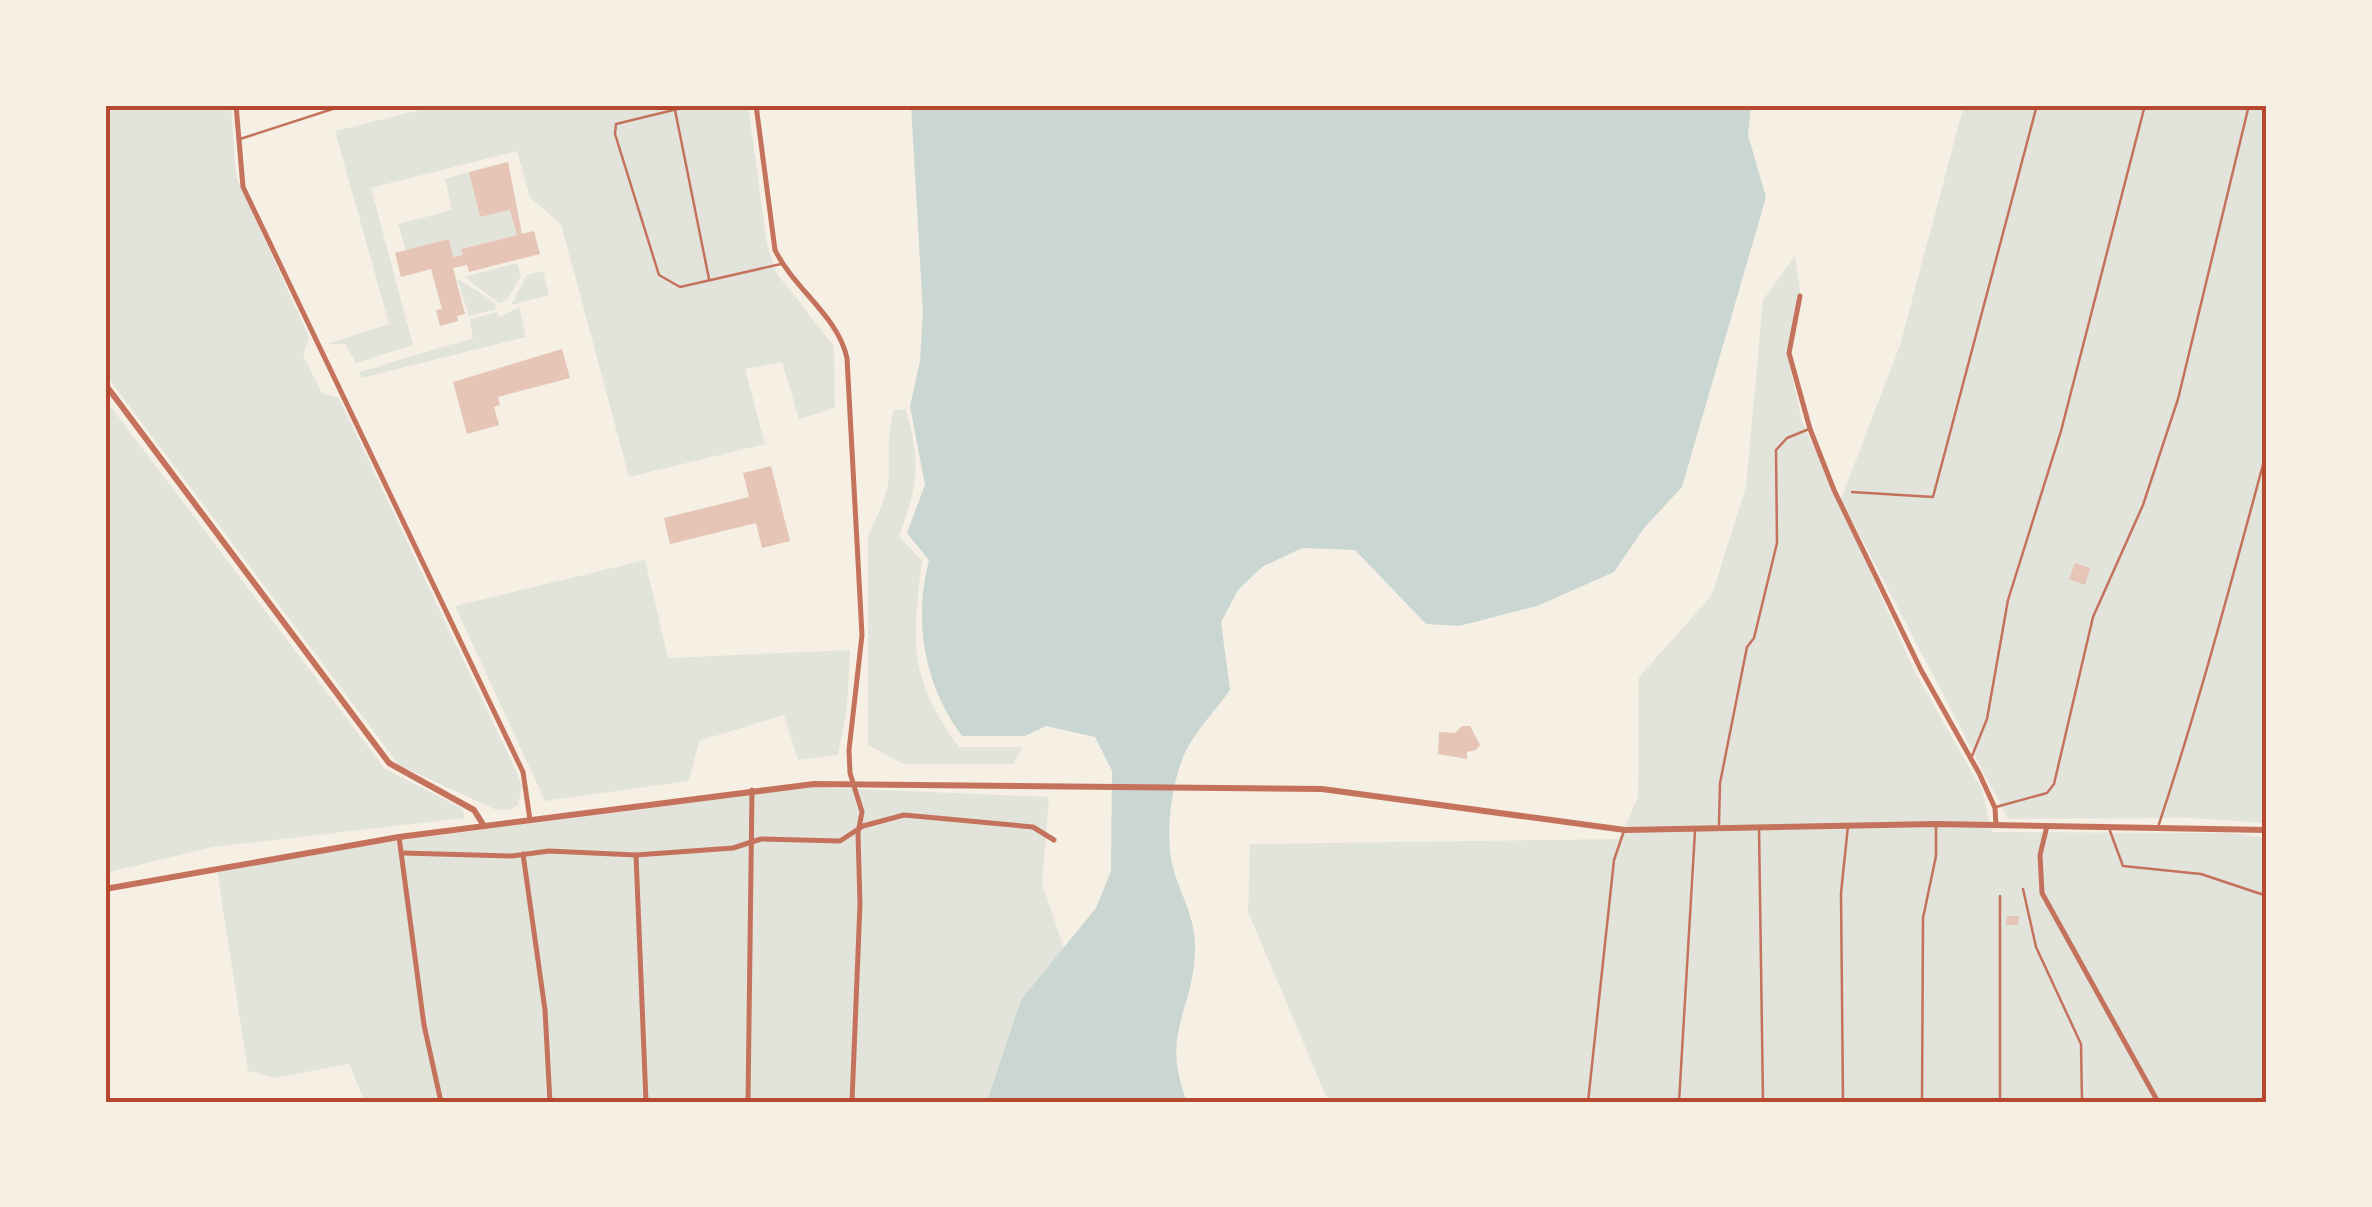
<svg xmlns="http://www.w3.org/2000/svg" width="2372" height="1207" font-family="'Sofia Sans Condensed',sans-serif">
<rect width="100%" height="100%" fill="#f6efe4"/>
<g fill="#e2e4dc">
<polygon points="105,105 231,105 236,177 309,337 303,355 322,393 339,398 516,771 522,786 518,805 509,810 494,809 399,765 105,374"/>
<polygon points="440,105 748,105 767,244 777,274 834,346 835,408 799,419 782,362 745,369 765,444 629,477 561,224 530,198 517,151 371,188 413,345 356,363 345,344 327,344 389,324 335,131"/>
<polygon points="1964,105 2267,105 2267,823 2191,818 2008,819 1841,499 1900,345"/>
<polygon points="469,172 480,217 510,210 517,235 462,248 463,255 453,257 448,240 406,250 398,224 452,210 445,179"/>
<polygon points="1795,256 1801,297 1787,353 1802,421 1916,674 1982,790 1992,832 2230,833 2267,838 2267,1102 1332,1102 1326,1096 1248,912 1250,844 1619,839 1638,797 1639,677 1712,595 1746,486 1763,300"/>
<polygon points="517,263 521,276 507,300 499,303 464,277"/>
<polygon points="543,271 549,295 511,305 527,275"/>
<polygon points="457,278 494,302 496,309 469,316"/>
<polygon points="519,307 526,337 361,378 359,372 473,338 470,319 497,312 500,317"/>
<polygon points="105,399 385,769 463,809 465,818 213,847 105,873"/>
<path d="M894 410H906C921 463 918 486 899 536L922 561C912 642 908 678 959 747H1022L1013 764H903L868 745V536C877 516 888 496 889 474 889 450 887 434 894 410Z"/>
<polygon points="645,560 668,658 850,650 847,708 838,755 798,760 784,715 699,741 689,781 545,801 455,606"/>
<polygon points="812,787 1049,797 1042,883 1064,948 1021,1000 994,1102 365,1102 349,1064 274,1078 248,1071 217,870 409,839"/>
</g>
<path fill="#c9d6d2" d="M911 105H1751L1748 135 1766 197 1682 487 1644 528 1614 572 1537 606 1459 626 1426 624 1355 550 1302 548 1262 567 1238 590 1221 622 1230 690C1216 710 1195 731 1185 753 1172 781 1166 828 1171 858 1175 886 1195 912 1195 946 1195 1012 1159 1030 1187 1102H987L1021 1000 1096 908 1111 871 1112 771 1095 737 1046 726 1025 736H962C924 685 913 621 929 560L907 533 925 485 910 406 920 361 923 312Z"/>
<g fill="#e6c5b7">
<polygon points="508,162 522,234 534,231 540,254 469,272 467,265 453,268 465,314 457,316 458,321 440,326 436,310 442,309 431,269 401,277 395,253 449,239 453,257 463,255 461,249 517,235 510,210 480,217 469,172"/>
<polygon points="562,349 570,378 498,397 500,405 494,407 499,425 467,434 453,382"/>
<polygon points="771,466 790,541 762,548 756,523 670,544 664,518 749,497 743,473"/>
<polygon points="2075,563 2090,568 2085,585 2069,579"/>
<polygon points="1462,726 1470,726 1480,745 1476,750 1467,752 1467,759 1438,754 1439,732 1455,733"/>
<polygon points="2007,916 2019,916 2018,925 2006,925"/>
</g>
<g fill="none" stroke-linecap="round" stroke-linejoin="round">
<g stroke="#c5725c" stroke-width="2.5">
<polyline points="694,105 616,124 615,134 659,275 680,287 781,264"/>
<polyline points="675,110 709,279"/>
<polyline points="240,139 345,105"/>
<polyline points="1852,492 1933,497 2037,105"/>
<polyline points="1972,756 1987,719 2008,600 2061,431 2145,105"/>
<polyline points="1996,807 2047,793 2054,784 2093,617 2143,505 2178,399 2249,105"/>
<polyline points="1719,824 1720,783 1747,647 1754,638 1777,543 1776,450 1787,438 1809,429"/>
<path d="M2159 824C2200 701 2233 575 2267 450"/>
<polyline points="1759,827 1763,1102"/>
<polyline points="2110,831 2123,866 2201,874 2267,896"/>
<polyline points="2023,889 2036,947 2081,1044 2082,1102"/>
<polyline points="1588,1102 1614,860 1624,831"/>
<polyline points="1679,1102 1695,831"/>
<polyline points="1843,1102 1841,893 1848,826"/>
<polyline points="1922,1102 1923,918 1936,856 1936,825"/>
<polyline points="2000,1102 2000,896"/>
</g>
<g stroke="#c5725c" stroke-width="5">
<polyline points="236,105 243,187 523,772 530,820"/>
<path d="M756 105 775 250C794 289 838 316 847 358L862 635 849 750 850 773 862 812 858 833 860 904 852 1102"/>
<polyline points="1800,296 1789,353 1810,429 1834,490 1921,670 1979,773 1995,808 1996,825"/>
<polyline points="2047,826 2040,855 2042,893 2158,1102"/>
<polyline points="399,837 424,1025 441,1102"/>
<polyline points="403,853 512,856 549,851 636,855 733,848 761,839 840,841 863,826 904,815 1033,827 1054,840"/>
<polyline points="523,854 545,1010 550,1102"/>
<polyline points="636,855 646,1102"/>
<polyline points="748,1102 752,790"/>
</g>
<g stroke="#c5725c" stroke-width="6">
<polyline points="105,384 389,763 474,810 484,826"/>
<polyline points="105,889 399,837 814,784 1322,789 1625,830 1936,824 2267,830"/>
</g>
</g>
<rect width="2372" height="1207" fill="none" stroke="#f6efe4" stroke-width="215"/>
<rect x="108" y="108" width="2156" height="992" fill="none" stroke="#b5482f" stroke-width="4"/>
</svg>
